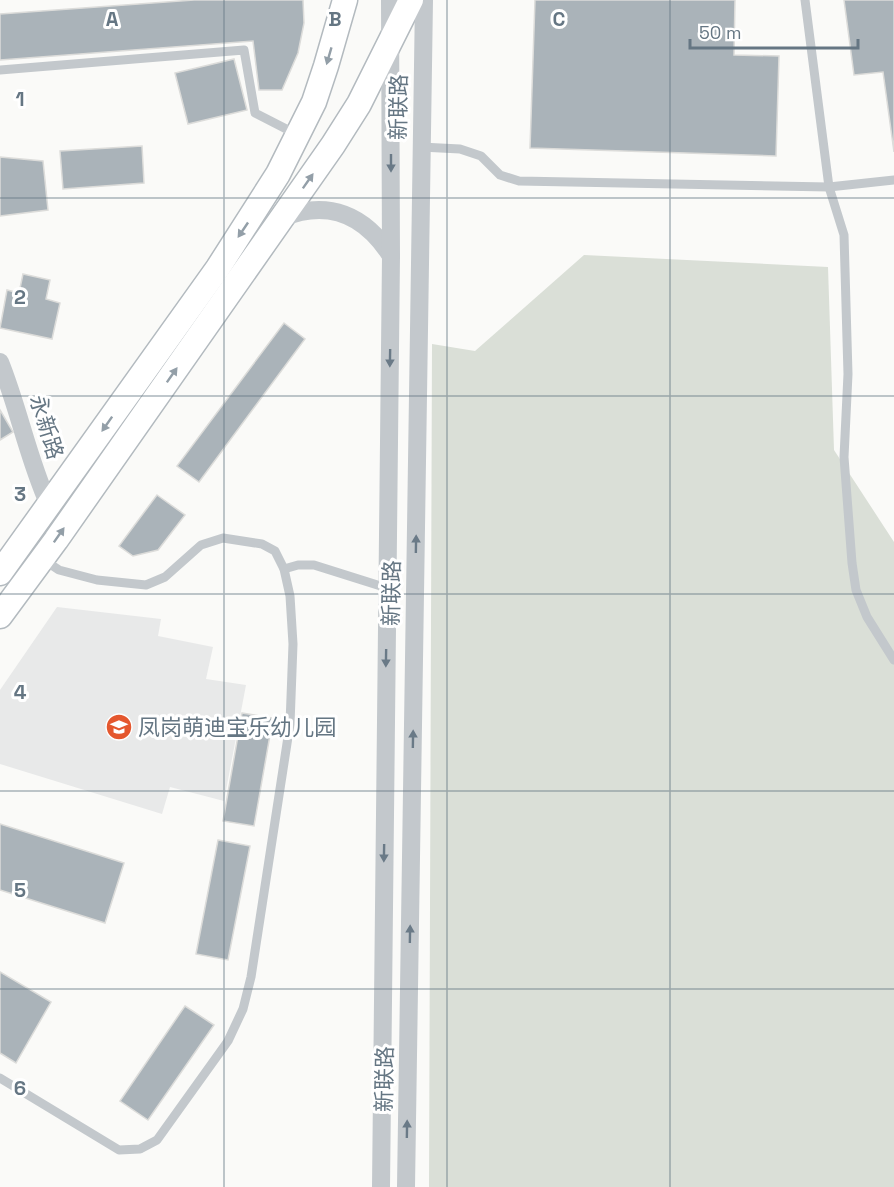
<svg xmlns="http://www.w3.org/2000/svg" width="894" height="1187" font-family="'Space Grotesk','Noto Sans SC',sans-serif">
<rect width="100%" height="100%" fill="#fafaf8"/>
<polygon fill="#e8e9e9" points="57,607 161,619 158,636 213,647 206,679 246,685 224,801 170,787 162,814 0,764 0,690"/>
<polygon fill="#dadfd7" points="584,255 828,267 834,450 894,542 894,1187 429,1187 432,344 475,351"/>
<g fill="#aab3b9" stroke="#dcdcda" stroke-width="1.5">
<polygon points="194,0 303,0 304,23 298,53 282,90 259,90 253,41 0,60 0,14"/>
<polygon points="535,0 735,0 734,55 779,56 776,156 530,148"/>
<polygon points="844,0 894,0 894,152 883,72 854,75"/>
<polygon points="234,59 247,110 188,124 175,73"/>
<polygon points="142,146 144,183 63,189 60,151"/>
<polygon points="0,157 43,161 48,210 0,216"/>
<polygon points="23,274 50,280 46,299 60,303 52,339 0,328 7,290 19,293"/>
<polygon points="284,323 305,339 199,482 177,466"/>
<polygon points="0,410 13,432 0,440"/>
<polygon points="157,495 185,515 158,550 133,556 119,546"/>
<polygon points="242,713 273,718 254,826 223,821"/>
<polygon points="0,824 124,863 105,923 0,890"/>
<polygon points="218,840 250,846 228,960 196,954"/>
<polygon points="0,972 51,1002 16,1063 0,1053"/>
<polygon points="185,1006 214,1025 148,1120 120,1101"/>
</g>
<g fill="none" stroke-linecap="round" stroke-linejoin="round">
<defs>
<g id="secondary">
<polyline points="0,573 218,268 278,174 314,102 326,66 345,0"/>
<polyline points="0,616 56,540 333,145 359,104 411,0"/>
</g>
</defs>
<use href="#secondary" stroke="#b3babf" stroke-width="27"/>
<g stroke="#c3c8cc" stroke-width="9">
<polyline points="805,0 829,187 844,235 848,374 844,457 852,563 856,590 867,617 894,660"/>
<polyline points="0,70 244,50 255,113 296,134"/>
<polyline points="421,147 460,149 481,156 500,175 519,181 829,187 894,180"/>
<polyline points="284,569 298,565 314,565 387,588"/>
<polyline points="0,1078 119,1150 140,1149 157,1140 228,1041 243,1009 251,977 290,724 293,644 290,596 284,569 275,551 262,544 223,538 201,545 165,577 146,585 97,580 59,570 44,560"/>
</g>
<g stroke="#c3c8cc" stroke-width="18">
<path d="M282 218C328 199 365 215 391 256"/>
<path d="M0 362C19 409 28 459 49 505"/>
<polyline points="381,1187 391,256 390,0"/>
<polyline points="406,1187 424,0"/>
</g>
<use href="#secondary" stroke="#fff" stroke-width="24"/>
</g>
<defs><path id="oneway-solid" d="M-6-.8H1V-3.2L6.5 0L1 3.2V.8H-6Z" transform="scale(1.5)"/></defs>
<g fill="#939fa8">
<use href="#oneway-solid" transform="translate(329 56) rotate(106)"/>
<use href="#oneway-solid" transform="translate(308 181) rotate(-55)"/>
<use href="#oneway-solid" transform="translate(243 230) rotate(124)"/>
<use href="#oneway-solid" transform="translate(172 375) rotate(-55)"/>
<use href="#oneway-solid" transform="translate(107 424) rotate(125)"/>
<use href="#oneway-solid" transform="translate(59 535) rotate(-55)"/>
</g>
<g fill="#6a7a87">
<use href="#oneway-solid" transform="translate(391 163) rotate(90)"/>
<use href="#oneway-solid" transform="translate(390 358) rotate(91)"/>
<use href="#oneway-solid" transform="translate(416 544) rotate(-89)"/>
<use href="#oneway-solid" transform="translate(386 658) rotate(91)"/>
<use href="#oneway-solid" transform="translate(413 739) rotate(-89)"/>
<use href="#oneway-solid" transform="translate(384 853) rotate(91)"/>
<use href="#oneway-solid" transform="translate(410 934) rotate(-89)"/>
<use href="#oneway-solid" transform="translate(407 1129) rotate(-89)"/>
</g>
<path fill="none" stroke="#657683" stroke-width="1.5" stroke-opacity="0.55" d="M224 0V1187M447 0V1187M670 0V1187M0 198H894M0 396H894M0 594H894M0 791H894M0 989H894"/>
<defs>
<symbol id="school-disc" viewBox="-11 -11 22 22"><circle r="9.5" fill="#e4572e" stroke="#fff"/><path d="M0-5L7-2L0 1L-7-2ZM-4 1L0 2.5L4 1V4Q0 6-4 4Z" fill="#fff"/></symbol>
</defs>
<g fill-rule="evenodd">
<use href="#school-disc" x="104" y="712" width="30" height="30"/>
</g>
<g text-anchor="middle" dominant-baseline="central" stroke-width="6" stroke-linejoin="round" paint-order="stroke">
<g font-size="22" fill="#657683" stroke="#fff">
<text transform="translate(398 107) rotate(-89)">新联路</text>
<text transform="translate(47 427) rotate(73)">永新路</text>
<text transform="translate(391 593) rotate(-89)">新联路</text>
<text transform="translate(384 1079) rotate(-89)">新联路</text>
</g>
<g font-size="22" fill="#657683" stroke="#fff" text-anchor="start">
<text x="138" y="727">凤岗萌迪宝乐幼儿园</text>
</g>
</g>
<g font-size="20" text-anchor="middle" font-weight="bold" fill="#657683" stroke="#fff" stroke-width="6" stroke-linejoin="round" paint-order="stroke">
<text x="112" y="26">A</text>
<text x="335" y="26">B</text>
<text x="559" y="26">C</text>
<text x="20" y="106">1</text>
<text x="20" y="304">2</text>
<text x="20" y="501">3</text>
<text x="20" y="699">4</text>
<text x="20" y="897">5</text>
<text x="20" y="1095">6</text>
</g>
<path d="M690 39v9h168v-9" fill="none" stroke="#657683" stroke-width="3"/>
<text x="699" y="39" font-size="18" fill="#657683" stroke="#ffffff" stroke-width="4.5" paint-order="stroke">50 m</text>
</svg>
